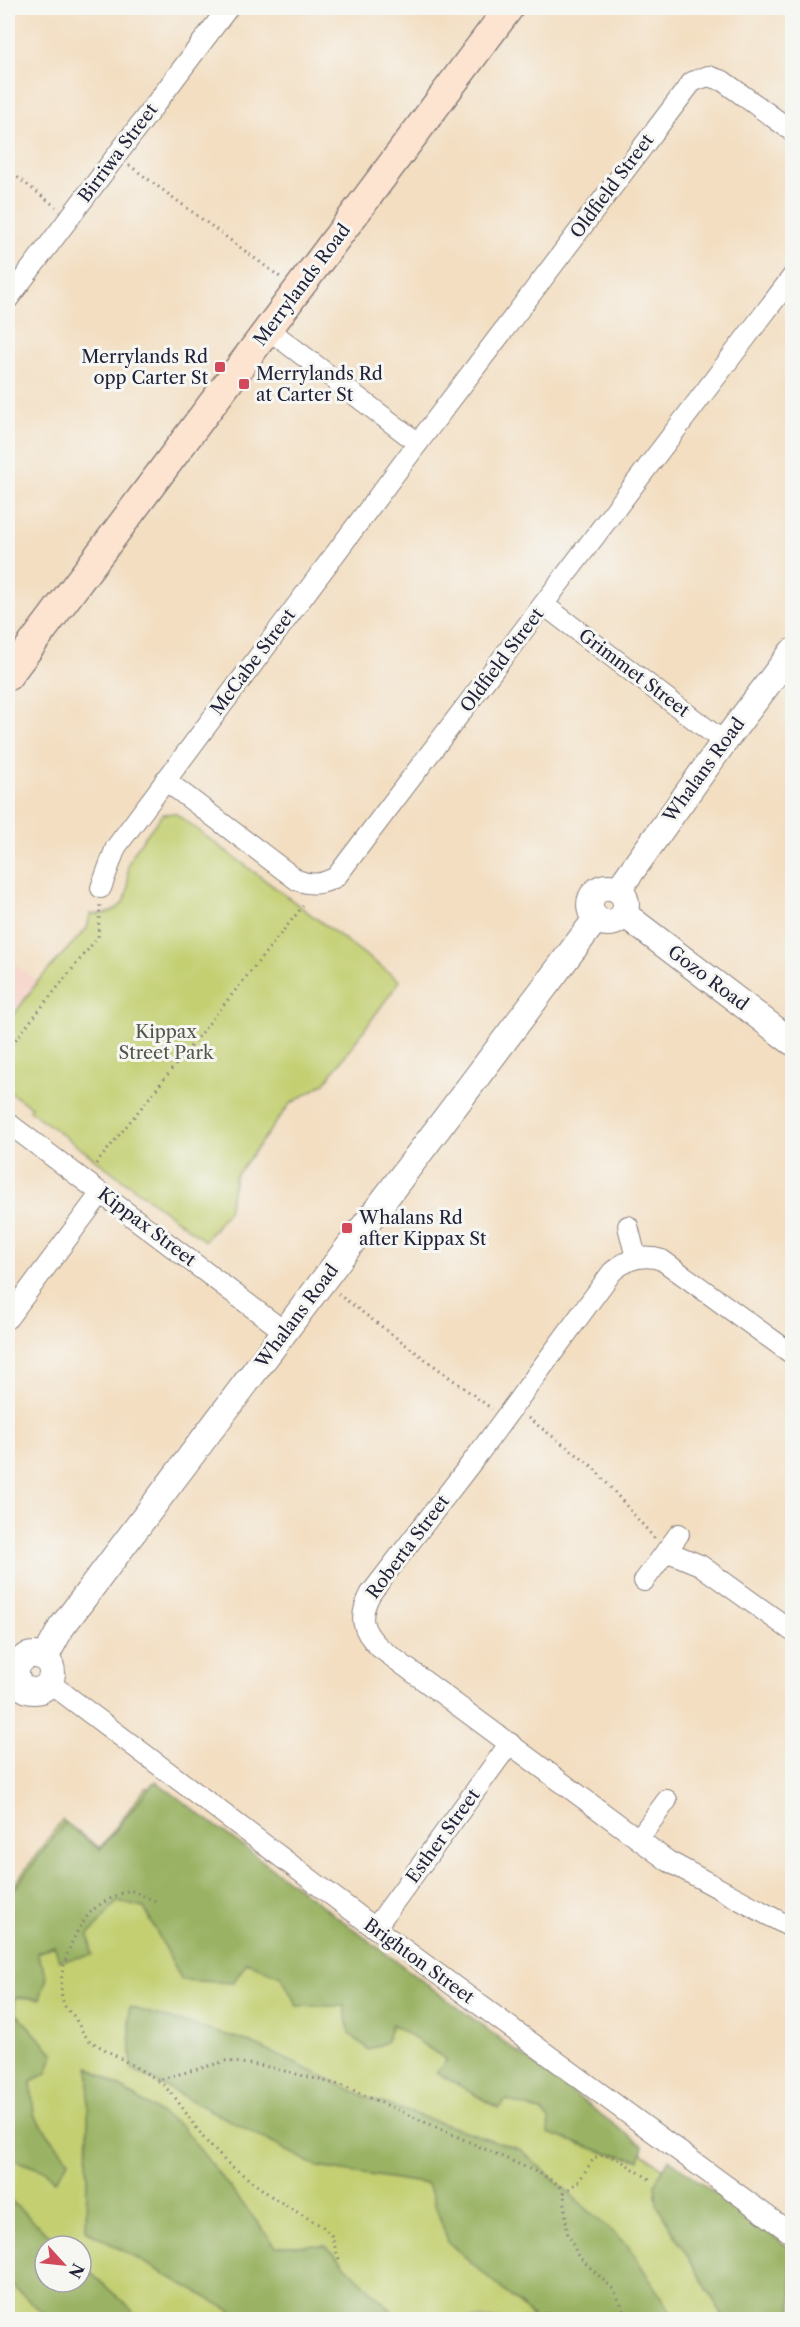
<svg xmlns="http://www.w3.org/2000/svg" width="800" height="2327" font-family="'Libre Caslon Text',serif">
<rect width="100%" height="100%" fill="#f6f6f2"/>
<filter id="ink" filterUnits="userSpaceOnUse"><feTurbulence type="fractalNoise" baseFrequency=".0167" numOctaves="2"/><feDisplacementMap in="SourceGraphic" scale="12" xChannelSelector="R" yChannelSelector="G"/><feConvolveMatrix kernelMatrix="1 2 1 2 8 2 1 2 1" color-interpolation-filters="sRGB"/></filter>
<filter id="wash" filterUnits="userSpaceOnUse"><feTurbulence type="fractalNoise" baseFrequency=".008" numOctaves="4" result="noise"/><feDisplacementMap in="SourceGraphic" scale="24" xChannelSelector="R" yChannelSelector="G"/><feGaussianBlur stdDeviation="1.35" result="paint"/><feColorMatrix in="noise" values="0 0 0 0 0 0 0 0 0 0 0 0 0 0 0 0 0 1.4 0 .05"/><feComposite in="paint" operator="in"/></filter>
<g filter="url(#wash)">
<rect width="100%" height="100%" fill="#f3dec1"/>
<polygon fill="#f7d1c6" points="8,959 38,981 8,1023"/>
<g fill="#c3cf71" stroke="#727856" stroke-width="1.5" fill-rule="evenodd">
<path d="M175 813 400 981 325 1083 290 1104 235 1177 228 1211 205 1241 29 1110 31 1107 8 1091V1023L38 981 87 928 90 914C108 916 127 908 128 888 129 878 125 869 130 860 138 843 152 828 163 814Z"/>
<path d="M146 1787 408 1982 792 2263V2319H8V1893L62 1820 100 1848ZM45 2246H81V2282H45Z"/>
</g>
<g fill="#9ab263" stroke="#5e6a4f" stroke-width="1.5">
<polygon points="157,1782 643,2146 639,2160 606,2153 548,2133 549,2120 542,2112 507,2100 498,2108 436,2072 447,2060 392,2024 386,2042 369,2050 349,2033 344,2006 297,2006 281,1976 247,1962 233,1983 182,1980 144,1908 117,1902 89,1935 92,1955 60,1961 54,1946 37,1953 47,1976 40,1999 15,1997 15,2012 54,2054 47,2073 31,2081 34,2115 69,2161 55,2181 45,2171 8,2158 8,1897 65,1822 100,1850 153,1783"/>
<polygon points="129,2007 247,2041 373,2100 521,2150 629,2247 675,2319 536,2319 448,2242 428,2184 318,2167 132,2069"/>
<polygon points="89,2067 182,2127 276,2246 325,2245 400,2319 245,2319 86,2230"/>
<polygon points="669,2159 792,2250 792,2319 725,2319 657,2205 655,2183"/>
<polygon points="8,2198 61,2246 45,2246 45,2282 81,2282 81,2264 142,2319 50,2319 8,2282"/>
</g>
</g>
<g filter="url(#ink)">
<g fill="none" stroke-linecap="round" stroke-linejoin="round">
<defs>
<g id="minor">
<polyline points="8,299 228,8"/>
<polyline points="268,329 418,443"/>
<polyline points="544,605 724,742"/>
<path d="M165 780 297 880C312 886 323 884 336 877L792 277"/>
<polyline points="101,888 116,847 418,443 692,82 708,76 723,81 792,131"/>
<polyline points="8,1123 285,1332"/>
<polyline points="628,1226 636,1258"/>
<polyline points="8,1318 101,1193"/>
<path d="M792 1354 662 1260C644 1254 626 1259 612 1272L479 1453 371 1593C358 1617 361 1630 380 1648L668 1861 792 1928"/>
<polyline points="666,1551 700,1565 792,1631"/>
<polyline points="644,1581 679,1534"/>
<polyline points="50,1683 375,1928 792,2234"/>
<polyline points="639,1838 667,1800"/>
<polyline points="375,1928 510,1743"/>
</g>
<g id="tertiary">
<circle cx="608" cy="905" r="18"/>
<polyline points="618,890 724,742 792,652"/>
<polyline points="624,914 792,1042"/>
<circle cx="34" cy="1673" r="18"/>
<polyline points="45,1658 61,1628 596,919"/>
</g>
<polyline id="secondary" points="8,676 509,8"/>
</defs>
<use href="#minor" stroke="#8a807e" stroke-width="22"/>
<use href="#tertiary" stroke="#8a807e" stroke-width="28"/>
<use href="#secondary" stroke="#8a807e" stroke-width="31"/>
<g stroke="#8a807e" stroke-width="3" stroke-dasharray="1.5 4.5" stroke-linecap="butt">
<polyline points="129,165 280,277"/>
<polyline points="8,170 56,207"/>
<polyline points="8,1049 98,937 100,905"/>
<polyline points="96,1164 303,906"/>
<polyline points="338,1294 492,1409"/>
<polyline points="528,1418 592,1466 655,1539"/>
<path d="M155 1901 130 1890C117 1895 99 1903 90 1913 72 1934 54 1977 64 2004 66 2010 72 2013 75 2018 80 2027 83 2034 90 2041L158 2080"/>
<polyline points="564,2193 579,2181 594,2158 603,2154 618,2159 651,2180"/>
<polyline points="339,2259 331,2235 323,2227 275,2199 226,2162 205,2140 174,2096 158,2080 226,2061 264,2066 344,2086 543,2175 559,2185 564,2193 567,2232 578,2256 614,2290 621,2304 625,2320"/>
</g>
<use href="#minor" stroke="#fff" stroke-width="20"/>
<use href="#tertiary" stroke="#fff" stroke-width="26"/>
<use href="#secondary" stroke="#fde4d0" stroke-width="28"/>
</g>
</g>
<g fill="#d1495b" stroke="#f6f6f2" stroke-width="2">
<rect x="214" y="361" width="12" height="12" rx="3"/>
<rect x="238" y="378" width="12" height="12" rx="3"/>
<rect x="341" y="1222" width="12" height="12" rx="3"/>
</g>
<g text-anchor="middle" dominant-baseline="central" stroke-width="6" stroke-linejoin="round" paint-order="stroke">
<g font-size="18" fill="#22223b" stroke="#f6f6f2">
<text transform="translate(118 153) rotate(-53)">Birriwa Street</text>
<text transform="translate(612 186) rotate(-53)">Oldfield Street</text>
<text transform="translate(302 285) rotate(-53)">Merrylands Road</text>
<text transform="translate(502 660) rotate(-53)">Oldfield Street</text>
<text transform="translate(253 662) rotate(-53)">McCabe Street</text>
<text transform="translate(634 673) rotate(37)">Grimmet Street</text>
<text transform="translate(704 770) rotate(-54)">Whalans Road</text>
<text transform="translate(708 978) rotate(37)">Gozo Road</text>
<text transform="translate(147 1227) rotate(37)">Kippax Street</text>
<text transform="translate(297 1316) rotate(-53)">Whalans Road</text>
<text transform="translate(408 1547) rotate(-53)">Roberta Street</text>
<text transform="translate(443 1836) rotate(-54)">Esther Street</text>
<text transform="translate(419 1961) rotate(36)">Brighton Street</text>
</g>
<g font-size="18" fill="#22223b" stroke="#f6f6f2" text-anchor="start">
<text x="208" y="357" text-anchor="end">Merrylands Rd<tspan x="208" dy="21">opp Carter St</tspan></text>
<text x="256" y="374">Merrylands Rd<tspan x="256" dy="21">at Carter St</tspan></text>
<text x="359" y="1218">Whalans Rd<tspan x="359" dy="21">after Kippax St</tspan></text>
</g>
<g font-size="18" fill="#52564b" stroke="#f6f6f2">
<text x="166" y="1032">Kippax<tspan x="166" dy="21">Street Park</tspan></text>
</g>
</g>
<rect width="800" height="2327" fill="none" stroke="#f6f6f2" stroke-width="30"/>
<g transform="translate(63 2264) rotate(117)"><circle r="28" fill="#f6f6f2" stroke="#a1a1a9" stroke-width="1.5"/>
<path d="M0-4.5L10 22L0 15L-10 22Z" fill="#d1495b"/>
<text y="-9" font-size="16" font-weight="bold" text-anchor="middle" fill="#22223b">N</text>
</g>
</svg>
